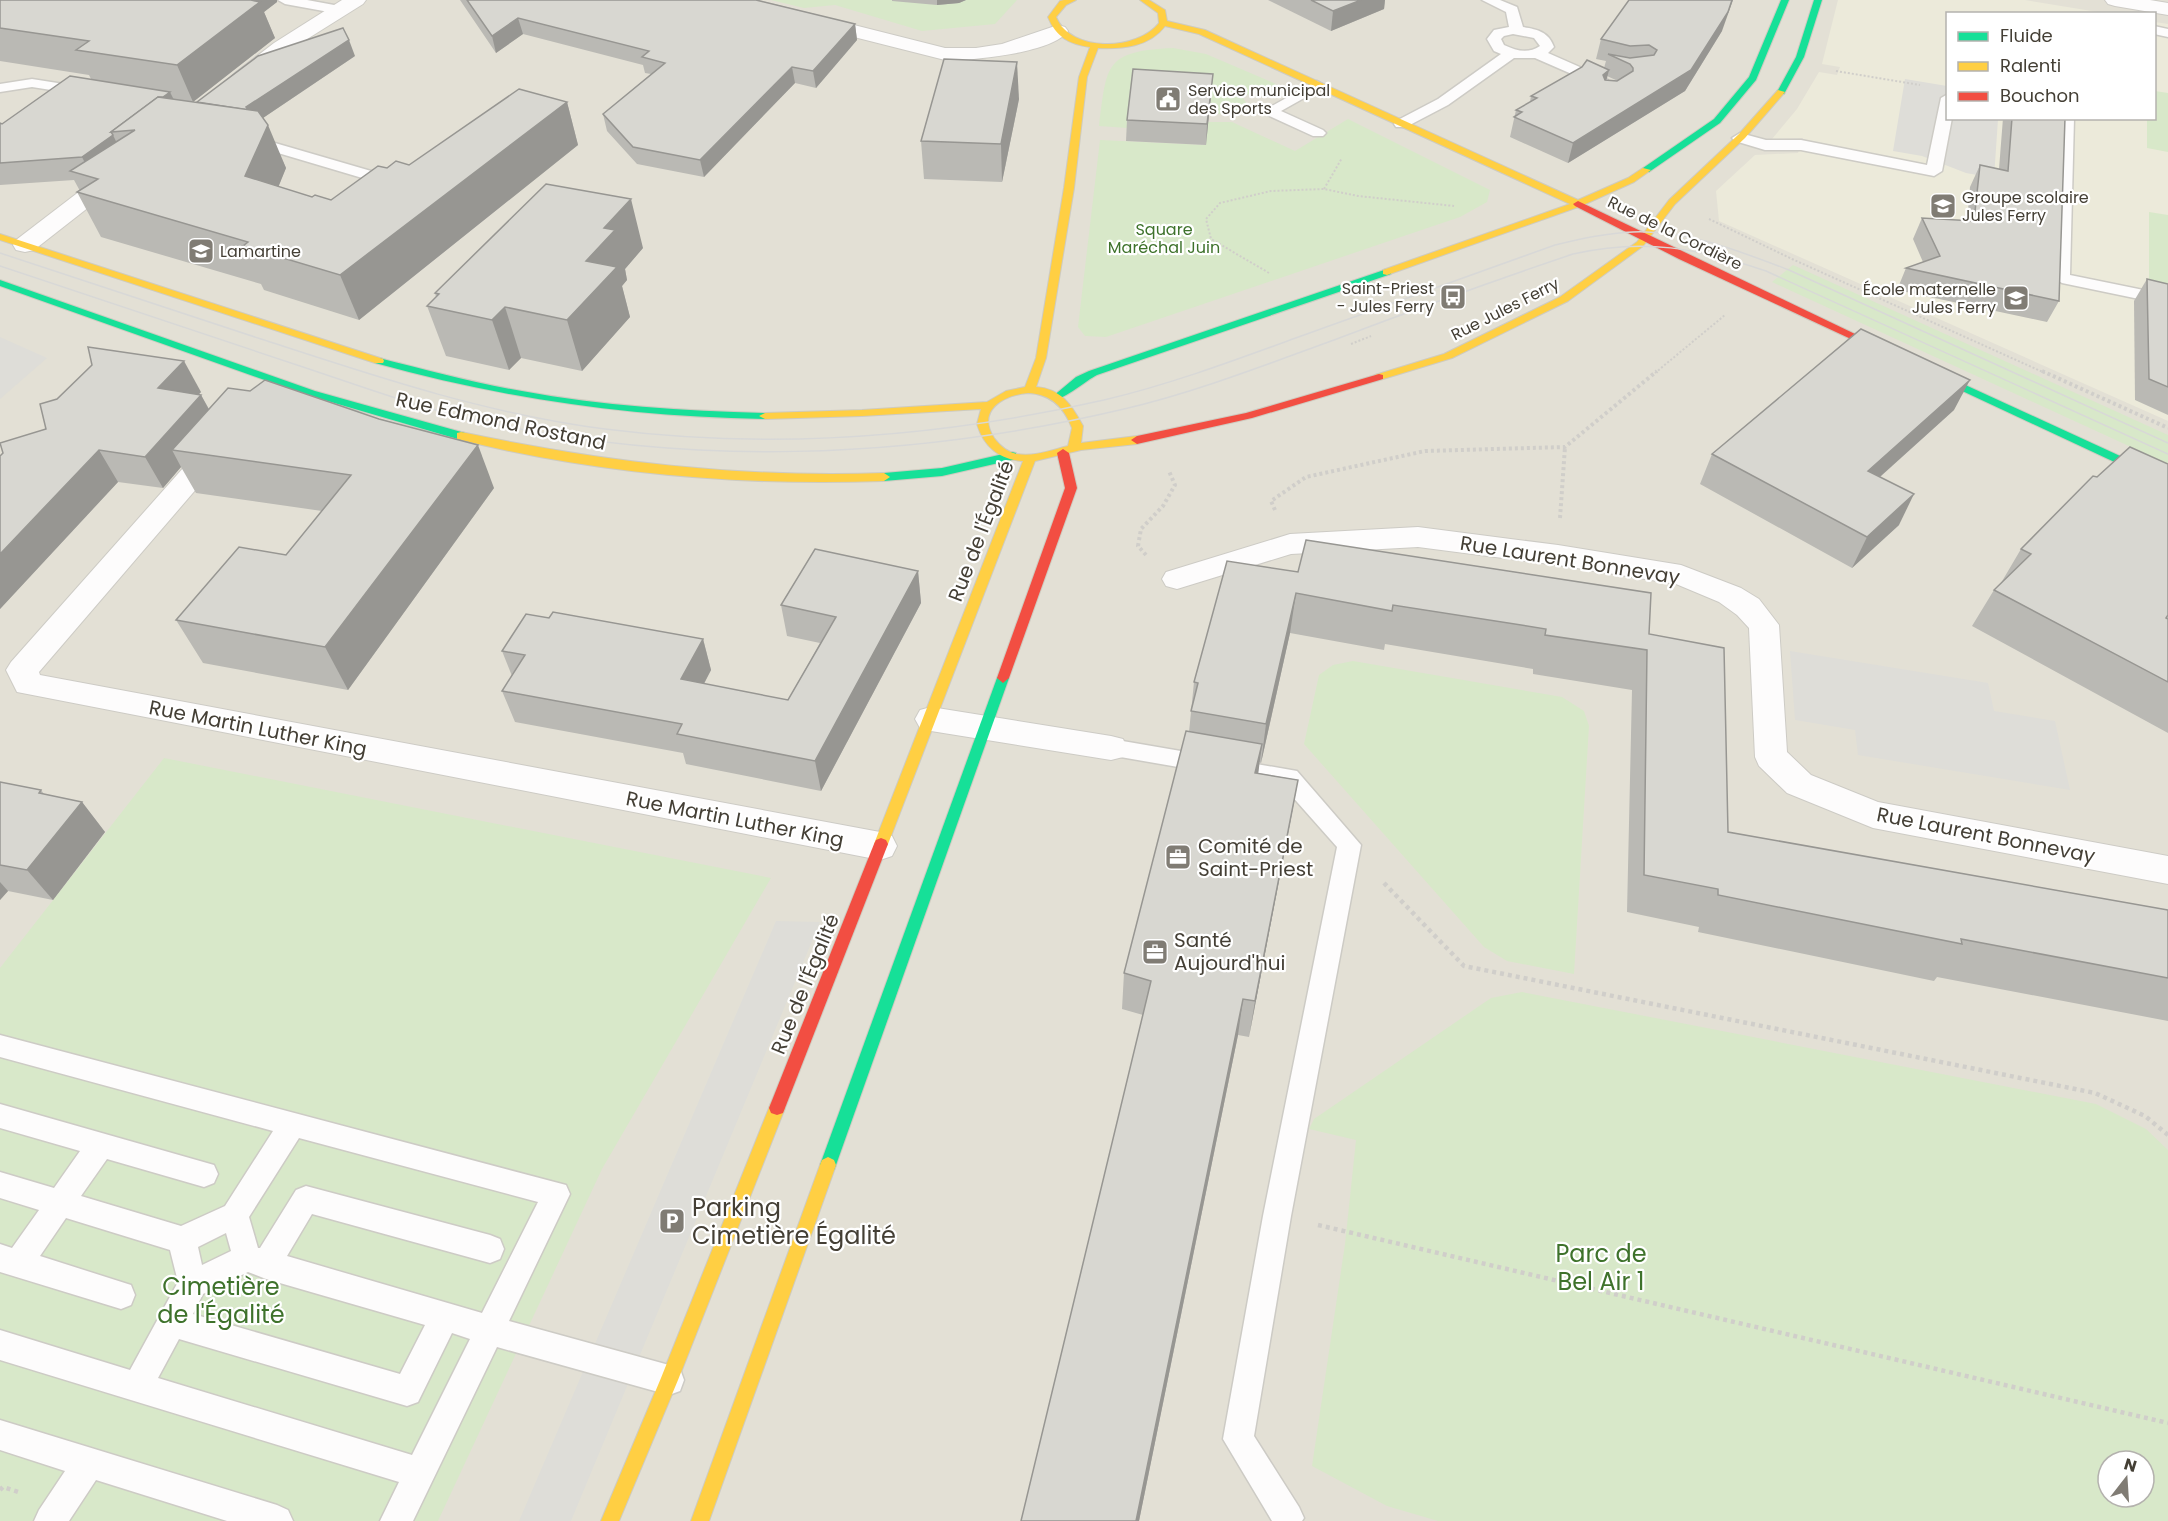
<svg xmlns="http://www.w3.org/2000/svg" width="2168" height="1521" font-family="Poppins,sans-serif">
<rect width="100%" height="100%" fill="#efeee8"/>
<path fill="#e3e0d5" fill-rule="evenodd" d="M0 0H2168V1521H0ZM1948 14H2154V118H1948ZM2108 1461H2144V1497H2108Z"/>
<polygon fill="#eceada" points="1838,0 2025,0 2104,13 1948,14 1948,118 2154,118 2155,22 2168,24 2168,421 1719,221 1716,191 1755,155 1798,153 1803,138 1772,139 1797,109 1819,72 1837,75 1840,67 1822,64"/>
<g fill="#d8e8c9" fill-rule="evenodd">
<polygon points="771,0 1017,0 995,24 922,31 835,5 804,8"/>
<path d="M1173 48 1206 54 1276 84C1264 92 1254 89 1243 98L1249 107 1232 114H1209L1128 128 1099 126C1107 65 1104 51 1173 48Z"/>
<polygon points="2155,91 2168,93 2168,152 2147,148 2147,119 2154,118"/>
<polygon points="1348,119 1490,190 1487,202 1460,217 1106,337 1085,336 1078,327 1100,140 1205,145 1208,122 1232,122 1295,151"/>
<polygon points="2149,212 2168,215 2168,286 2149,283"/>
<polygon points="1793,265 2168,435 2168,464 1772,282"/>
<polygon points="1353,661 1562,697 1584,711 1589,726 1574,974 1507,961 1484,947 1304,744 1319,675 1333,665"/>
<polygon points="164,758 771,878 602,1169 438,1521 0,1521 0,968"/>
<path d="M1522 992 2096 1104 2146 1129 2168 1150V1521H1438L1387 1506 1312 1466 1345 1244 1356 1140 1309 1129 1314 1119 1491 998ZM2108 1461H2144V1497H2108Z"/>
</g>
<g fill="#deddd8">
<polygon points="1905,79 1947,86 1948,118 1998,119 1994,178 1966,173 1922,156 1893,151"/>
<polygon points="0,337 47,358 0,399"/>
<polygon points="1790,651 1988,683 1994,711 2055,721 2070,790 1858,755 1855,730 1795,720"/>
<polygon points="776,921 820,922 571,1521 519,1521"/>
</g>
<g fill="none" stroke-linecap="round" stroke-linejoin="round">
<defs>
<g id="lane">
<polygon points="278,0 307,0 345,7 347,10 340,14 285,4"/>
<path d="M1482 0H1500L1517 7 1523 27C1537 29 1549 32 1554 47L1548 53 1607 79 1609 82 1607 85H1597L1535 58H1514L1448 105 1406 127H1396L1394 124 1396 121 1438 99 1501 54 1494 51 1487 39 1494 30 1509 27 1506 12ZM1513 34 1534 38 1540 46C1528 54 1517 51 1504 45L1501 39 1504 36Z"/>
<polygon points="2154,26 2168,29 2168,37 2154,34"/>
<polygon points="32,79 83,87 90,91 83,95 32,87 0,92 0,84"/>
<polygon points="1317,81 1324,85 1322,88 1281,111 1323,130 1326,133 1323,136 1313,136 1265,114 1263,111"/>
<polygon points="1948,94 1948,118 1952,118 1942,171 1934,176 1801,150 1765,150 1735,141 1732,138 1740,133 1766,140 1801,140 1927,165 1941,98"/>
<polygon points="2060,118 2074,118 2070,275 2168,295 2168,305 2062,283 2054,278"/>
<polygon points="248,138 275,143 402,180 404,183 396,188 268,150 243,146 240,143"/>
<polygon points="1111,739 1297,771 1361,845 1291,1216 1254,1436 1299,1507 1304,1518 1302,1521 1272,1521 1223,1439 1263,1216 1337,847 1282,785 1103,754 1100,748 1103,742"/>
<path d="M0 1035 566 1185 570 1194 509 1321 669 1365 680 1369 684 1380 680 1391 669 1395 497 1347 413 1521H380L399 1482 0 1360V1330L130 1370 178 1282 170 1250 66 1218 40 1256 131 1285 135 1295 131 1305 121 1309 0 1272V1244L12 1248 39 1210 0 1198V1172L54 1188 80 1151 0 1128V1104L214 1165 218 1174 214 1183 204 1187 107 1159 81 1196 181 1226 225 1206 273 1131 0 1057ZM299 1138 538 1202 482 1313 287 1256 312 1214 490 1263 500 1259 504 1249 500 1239 490 1235 306 1186 296 1190 260 1248H258L249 1217ZM226 1233 231 1251 202 1265 198 1247ZM248 1272 266 1279 425 1325 400 1374 193 1314 203 1294ZM452 1333 470 1339 412 1455 158 1378 179 1339 407 1406 418 1402Z"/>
<polygon points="0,1420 277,1505 288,1510 293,1521 227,1521 96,1480 69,1521 34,1521 39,1510 65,1471 0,1450"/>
</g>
<g id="street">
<polygon points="342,0 366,0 363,4 288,51 249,81 242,83 235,81 231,77 235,73 274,43"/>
<path d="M721 0H755L945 48H976L1002 44 1058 25 1065 27 1068 31C1053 53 971 61 945 60L724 4Z"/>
<polygon points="2105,0 2150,0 2168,3 2168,15 2115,6 2108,4"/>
<polygon points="118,166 126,168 129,173 126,178 34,250 25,252 16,250 13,245 16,240 110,168"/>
<polygon points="218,437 228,440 232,446 228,452 39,672 40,675 880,832 892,836 897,846 892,856 880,860 17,692 6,670 11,662 208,440"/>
<polygon points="1418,527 1558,545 1681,565 1741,588 1759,599 1779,625 1787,752 1811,775 1878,802 2168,856 2168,884 1873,828 1787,793 1759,766 1755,757 1749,628 1737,615 1719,602 1676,584 1558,565 1418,547 1291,554 1177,589 1166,586 1162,579 1166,572 1290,534"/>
<polygon points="931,707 1111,736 1123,739 1127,748 1123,757 1111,760 931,731 920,728 915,719 920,710"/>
</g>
<g id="fast">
<polygon points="1781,0 1789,0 1756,80 1720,123 1649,172 1643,172 1643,168 1714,119 1749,77"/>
<polygon points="1814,0 1822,0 1804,57 1784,94 1778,94 1777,92 1796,57"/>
<path d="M1387 269 1391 270V274L1097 375C1085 381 1063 401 1053 399L1052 397 1076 377 1089 371Z"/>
<polygon points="0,280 315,391 465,433 467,436 461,440 307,395 0,286"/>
<polygon points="1900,355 2168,478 2168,487 1896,360 1896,356"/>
<path d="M379 358C427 370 474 383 522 391 603 406 684 411 765 413L771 416 765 419C630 417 505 399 375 363L374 361Z"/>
<polygon points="1012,452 1016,453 1016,459 942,476 884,481 878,477 884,473 942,468"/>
<polygon points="1003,673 1009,678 836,1165 834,1170 828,1173 822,1170 820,1165 997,678"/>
</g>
<g id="slow">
<path d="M1064 0H1076L1066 5 1056 17C1071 53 1137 51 1159 23L1158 13 1140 0H1149L1165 10 1167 21 1205 30 1578 200 1628 178 1643 168 1651 170 1634 182 1581 206 1387 275 1383 274V270L1570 204 1199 34 1165 26C1149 47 1123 49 1098 48L1087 77 1074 188 1046 358 1036 387C1061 389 1071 404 1083 426L1081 443 1137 436 1143 440 1137 444 1081 450 1035 461 888 844 886 848H876L874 844 1023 461C1000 460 984 447 977 424L981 409 862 416 765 419 759 416 765 413 862 410 987 402 1006 391 1025 387 1036 358 1064 188 1079 77 1090 47C1069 44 1056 37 1048 17L1060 1ZM1028 393C1051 394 1064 407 1072 428L1068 446C1052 450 1034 457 1017 454 1007 452 1000 446 994 438 976 410 1004 395 1028 393Z"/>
<polygon points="1778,90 1785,92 1745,138 1675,204 1643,246 1568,301 1452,358 1383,379 1375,379 1375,375 1444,354 1560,297 1637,242 1669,200 1739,134"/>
<polygon points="0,234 383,359 384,361 383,363 375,363 0,240"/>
<path d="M461 432C603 462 739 478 884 473L890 477 884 481C741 486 596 474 457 439V433Z"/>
<polygon points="777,1101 783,1103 785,1108 678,1380 619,1521 601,1521 661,1378 771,1103"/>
<polygon points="828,1157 834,1160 836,1165 709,1521 691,1521 820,1165 822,1160"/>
</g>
<g id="jam">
<polygon points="1578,201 1905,358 1900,361 1896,360 1679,259 1575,206 1573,204"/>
<polygon points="1379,374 1383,375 1383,379 1252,418 1137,444 1131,440 1137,436 1246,413"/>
<polygon points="1063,449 1069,453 1077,488 1009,678 1003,683 997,678 1065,488 1057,453"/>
<polygon points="881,838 886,840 888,844 785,1108 783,1113 777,1115 771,1113 769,1108 874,844 876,840"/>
</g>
</defs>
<use href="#lane" stroke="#cdcbc5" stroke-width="3"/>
<use href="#street" stroke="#cdcbc5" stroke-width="2"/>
<use href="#fast" stroke="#cecbc0" stroke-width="2"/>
<use href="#slow" stroke="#cecbc0" stroke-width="2"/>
<use href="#jam" stroke="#cecbc0" stroke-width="2"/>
<g stroke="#d0ceca" stroke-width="2" stroke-dasharray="2 2" stroke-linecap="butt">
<polyline points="1836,71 1920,85"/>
<polyline points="1324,189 1342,158"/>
<polyline points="1709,219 1792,259 2045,373"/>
<polyline points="1269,273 1211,239 1206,219 1220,203 1271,191 1324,189 1358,196 1454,206"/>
<polyline points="1351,344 1371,336"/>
<polyline points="1655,373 1725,315"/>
</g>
<g stroke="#d0ceca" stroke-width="4" stroke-dasharray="3 3" stroke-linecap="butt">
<polyline points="2042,371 2168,428"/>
<polyline points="1275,510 1271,501 1306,477 1425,451 1565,447 1657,371"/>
<polyline points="1560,518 1565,447"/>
<polyline points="1146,555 1138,546 1141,529 1163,506 1175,485 1169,471"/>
</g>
<g stroke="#d0ceca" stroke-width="4.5" stroke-dasharray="4 4" stroke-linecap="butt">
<polyline points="1384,883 1464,966 2095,1093 2145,1116 2168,1135"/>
<polyline points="1318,1225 2168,1423"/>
<polyline points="0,1490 3,1487 18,1492"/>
</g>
<use href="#lane" fill="#fdfcfc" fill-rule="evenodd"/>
<use href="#street" fill="#fdfcfc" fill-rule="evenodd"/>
<use href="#fast" fill="#16e098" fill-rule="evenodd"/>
<use href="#slow" fill="#ffcf43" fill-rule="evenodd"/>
<use href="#jam" fill="#f24e42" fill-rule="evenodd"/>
<g stroke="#d8d8d7" stroke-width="1.5">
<path d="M0 253C87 282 174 311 261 339 374 376 487 414 605 429 771 450 941 437 1104 400 1172 384 1238 359 1304 335 1387 305 1471 275 1555 245 1581 239 1606 233 1633 232 1687 230 1739 251 1789 270L2168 443"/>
<path d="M0 266C101 300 202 334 303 367 357 385 411 405 467 418 684 468 908 460 1124 409 1196 392 1265 365 1334 340 1413 310 1493 281 1573 254 1644 238 1698 248 1766 271L2168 454"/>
</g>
</g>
<g fill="#bab9b4" fill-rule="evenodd">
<polygon points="0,0 277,2 264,12 275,38 193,102 197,102 355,56 263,118 286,168 278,187 312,197 331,200 387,168 409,165 567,102 578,145 359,320 264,290 261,284 101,237 77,192 80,191 74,180 0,185 0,123 2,124 91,79 89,75 0,61"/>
<polygon points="460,0 756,0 855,24 857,40 816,88 795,83 704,177 637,164 607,131 603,114 651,74 645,73 643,65 523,34 496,53"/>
<polygon points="892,0 966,0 959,3 937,5 892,1"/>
<polygon points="1268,0 1385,0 1384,9 1331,31"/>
<path d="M1722 31 1685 91 1568 163 1510 137 1516 110 1530 102 1531 96 1604 68 1606 61 1596 59 1601 39ZM1607 76 1618 81 1606 80Z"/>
<polygon points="1213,74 1206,145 1126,141 1127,120"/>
<polygon points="1019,99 1002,182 924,179 921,141"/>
<polygon points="2003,118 2065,118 2059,301 2047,322 1897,290 1906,268 1923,262 1913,239 1922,218 1967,221 1970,187 1980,165 1999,169"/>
<polygon points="643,248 625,269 627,280 622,286 630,317 582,371 521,358 509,370 446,356 427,306 436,297 435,293"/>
<polygon points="2147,279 2168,284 2168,415 2135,400 2134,301"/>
<polygon points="201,392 199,394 201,395 209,409 494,488 348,690 203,663 176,620 286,555 322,511 196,493 181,467 163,488 118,482 0,609 0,456 46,429 57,399"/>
<polygon points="1954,410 1880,477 1899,525 1852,568 1700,484 1712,454"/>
<polygon points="2168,464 2168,733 1972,626 1994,590 2001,583 2021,549 2097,477"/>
<polygon points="1227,561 1649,634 1728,832 2168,910 2168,1021 1937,977 1934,981 1698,932 1699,927 1627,912 1632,690 1533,674 1533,669 1385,644 1384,650 1290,633 1261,763 1259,762 1258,773 1298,780 1291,818 1249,1037 1238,1035 1139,1521 1021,1521 1143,1015 1122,1009 1124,973 1189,732 1194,682"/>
<polygon points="918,571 921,603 821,791 686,764 683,753 515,722 502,691 512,676 502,651 549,618 703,639 711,670 704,684 788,700 820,643 787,636 781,605"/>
<polygon points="0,782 41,790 44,794 82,802 105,832 53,900 8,891 0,900"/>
</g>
<g fill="#979692">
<polygon points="228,0 277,0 277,2 264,12 275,38 193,102 177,65"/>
<polygon points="937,0 966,0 959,3 937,5"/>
<polygon points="1361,0 1385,0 1384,9 1331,31 1333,11"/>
<polygon points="1732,0 1733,0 1722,31 1685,91 1568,163 1573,143"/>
<polygon points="518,18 523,34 496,53 492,36"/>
<polygon points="855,24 857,40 816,88 813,71"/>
<polygon points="349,40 355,56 257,122 246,107"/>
<polygon points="1017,62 1019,99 1002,182 1001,144"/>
<polygon points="792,67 795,83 704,177 700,160"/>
<polygon points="1609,70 1604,90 1603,75"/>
<polygon points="1213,74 1211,94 1206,145 1207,124"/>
<polygon points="170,92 180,112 135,130 117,131"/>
<polygon points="567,102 578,145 359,320 340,275"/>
<polygon points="268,125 286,168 265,220 245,176"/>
<polygon points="113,135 123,156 92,177 82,157"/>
<polygon points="631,199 643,248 625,269 627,280 622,286 630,317 582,371 567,320 586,261 604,228"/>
<polygon points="505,307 521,358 509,370 492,320"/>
<polygon points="184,361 201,392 175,419 158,388"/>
<polygon points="1970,380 1954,410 1853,501 1868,471"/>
<polygon points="201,395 218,426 172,450 181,467 163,488 145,457"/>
<polygon points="478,445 494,488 348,690 325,647"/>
<polygon points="99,450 118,482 0,609 0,554"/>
<polygon points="1914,494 1899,525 1852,568 1867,537"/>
<polygon points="918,571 921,603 821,791 815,761"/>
<polygon points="1296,593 1290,633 1261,763 1266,724"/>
<polygon points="703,639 711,670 690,710 681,679"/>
<polygon points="1262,744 1257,783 1255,773"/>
<polygon points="1298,780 1291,818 1249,1037 1255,1001"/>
<polygon points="82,802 105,832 53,900 27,870"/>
<polygon points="0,882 8,891 0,900"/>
<polygon points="1243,999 1238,1035 1139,1521 1136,1521"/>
</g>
<g fill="#d8d7d1" stroke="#979692" stroke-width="1.5">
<polygon points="0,0 251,0 260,2 177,65 76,50 89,41 0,28"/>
<polygon points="467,0 756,0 855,24 813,71 792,67 700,160 633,147 603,114 665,63 642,57 649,51 518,18 492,36"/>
<polygon points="1311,0 1361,0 1333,11"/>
<polygon points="1629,0 1732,0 1728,12 1691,70 1573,143 1514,117 1522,112 1516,110 1537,98 1531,96 1582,67 1587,60 1609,70 1603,75 1605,80 1617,81 1633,71 1633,68 1630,64 1608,54 1630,58 1654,55 1657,50 1649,45 1630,46 1601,39"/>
<polygon points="343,28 349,40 246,107 248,110 197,102 258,56"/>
<polygon points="944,59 1017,62 1001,144 921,141"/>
<polygon points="1133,69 1213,74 1207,124 1127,120"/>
<polygon points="70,76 170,92 163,97 158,97 111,132 113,135 82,157 0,163 0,123 2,124"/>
<polygon points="519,89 567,102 340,275 243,246 248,242 77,192 98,179 70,171 135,130 111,132 158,97 258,111 268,125 245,176 312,197 315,195 331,200 378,166 387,168 396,161 409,165"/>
<polygon points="2012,118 2065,118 2059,301 1906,268 1940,256 1922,218 1974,221 1980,165 2008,171"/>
<polygon points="546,184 631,199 604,228 615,230 586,261 617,267 567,320 505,307 492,320 427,306 439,294 435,293"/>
<polygon points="2147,279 2168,284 2168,387 2149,379"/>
<polygon points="1861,329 1970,380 1868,471 1914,494 1867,537 1712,454"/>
<polygon points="88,347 184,361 158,388 201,395 145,457 99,450 0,554 0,456 3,453 0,443 46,429 40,404 57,399 92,365"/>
<polygon points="265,380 379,419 478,445 325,647 176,620 239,547 286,555 351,475 172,450 228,388 250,391"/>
<polygon points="2130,447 2168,464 2168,615 2166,618 2168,619 2168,682 1994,590 2031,554 2021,549 2093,476 2097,477"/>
<polygon points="1306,540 1651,593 1649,634 1724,648 1728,832 2168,910 2168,978 1961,939 1962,944 1718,895 1718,889 1644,875 1647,650 1545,635 1546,629 1393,605 1392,611 1296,593 1266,724 1191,711 1198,683 1194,682 1227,561 1298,572"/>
<polygon points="815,549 918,571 815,761 677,734 682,724 502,691 525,655 502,651 526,614 549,618 553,612 703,639 681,679 788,700 836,617 781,605"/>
<polygon points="1186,731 1262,744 1255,773 1298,780 1255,1001 1243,999 1136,1521 1021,1521 1151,981 1124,973"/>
<polygon points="0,782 41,790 39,793 82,802 27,870 0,865"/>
</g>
<defs>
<symbol id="civic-square" viewBox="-11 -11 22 22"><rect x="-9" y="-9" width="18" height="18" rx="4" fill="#807c74" stroke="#fff"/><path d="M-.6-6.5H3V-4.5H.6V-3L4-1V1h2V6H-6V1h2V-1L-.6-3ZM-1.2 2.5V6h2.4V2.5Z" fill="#fff"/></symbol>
<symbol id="school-square" viewBox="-11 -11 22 22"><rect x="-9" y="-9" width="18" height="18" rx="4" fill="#807c74" stroke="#fff"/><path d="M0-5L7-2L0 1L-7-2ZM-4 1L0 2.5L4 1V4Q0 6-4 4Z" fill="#fff"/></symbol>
<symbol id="bus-square" viewBox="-11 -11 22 22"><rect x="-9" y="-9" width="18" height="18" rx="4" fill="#807c74" stroke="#fff"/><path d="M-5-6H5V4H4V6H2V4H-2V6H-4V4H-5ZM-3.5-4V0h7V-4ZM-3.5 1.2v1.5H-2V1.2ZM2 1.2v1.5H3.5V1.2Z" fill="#fff"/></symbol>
<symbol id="office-square" viewBox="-11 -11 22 22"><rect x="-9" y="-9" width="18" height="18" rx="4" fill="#807c74" stroke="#fff"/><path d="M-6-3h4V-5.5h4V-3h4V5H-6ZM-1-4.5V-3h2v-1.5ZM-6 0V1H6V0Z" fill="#fff"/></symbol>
<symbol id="parking-square" viewBox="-11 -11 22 22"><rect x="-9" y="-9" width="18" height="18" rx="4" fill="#807c74" stroke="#fff"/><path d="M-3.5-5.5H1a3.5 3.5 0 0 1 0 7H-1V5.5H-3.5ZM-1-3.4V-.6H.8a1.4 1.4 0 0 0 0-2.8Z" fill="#fff"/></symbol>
</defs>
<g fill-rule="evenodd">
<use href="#civic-square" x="1153" y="84" width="30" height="30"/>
<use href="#school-square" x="1928" y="191" width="30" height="30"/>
<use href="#school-square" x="186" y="236" width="30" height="30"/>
<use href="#bus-square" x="1438" y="282" width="30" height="30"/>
<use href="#school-square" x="2001" y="283" width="30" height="30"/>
<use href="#office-square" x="1163" y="842" width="30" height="30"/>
<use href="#office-square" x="1140" y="937" width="30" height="30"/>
<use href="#parking-square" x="657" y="1206" width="30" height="30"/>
</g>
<g text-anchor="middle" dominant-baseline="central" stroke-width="4.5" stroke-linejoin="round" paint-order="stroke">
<g font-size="16" fill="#443f35" stroke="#fff" text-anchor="start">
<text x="1188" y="90">Service municipal<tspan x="1188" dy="18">des Sports</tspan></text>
<text x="1962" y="197">Groupe scolaire<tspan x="1962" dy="18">Jules Ferry</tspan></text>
<text x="220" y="251">Lamartine</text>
<text x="1434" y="288" text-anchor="end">Saint-Priest<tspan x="1434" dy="18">- Jules Ferry</tspan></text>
<text x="1996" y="289" text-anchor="end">École maternelle<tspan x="1996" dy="18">Jules Ferry</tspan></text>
</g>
<g font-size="16" fill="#3e722b" stroke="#fff">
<text x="1164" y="229">Square<tspan x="1164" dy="18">Maréchal Juin</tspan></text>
</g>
<g font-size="16" fill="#443f35" stroke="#fff">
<text transform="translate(1675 233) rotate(26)">Rue de la Cordière</text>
<text transform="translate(1505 309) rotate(-27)">Rue Jules Ferry</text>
</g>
<g font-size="20" fill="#443f35" stroke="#fff">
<text transform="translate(501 421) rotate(12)">Rue Edmond Rostand</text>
<text transform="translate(981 531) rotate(-69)">Rue de l'Égalité</text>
<text transform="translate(1570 560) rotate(9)">Rue Laurent Bonnevay</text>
<text transform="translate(258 728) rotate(11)">Rue Martin Luther King</text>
<text transform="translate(735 819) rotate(11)">Rue Martin Luther King</text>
<text transform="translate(1986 835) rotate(11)">Rue Laurent Bonnevay</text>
<text transform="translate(805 984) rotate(-68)">Rue de l'Égalité</text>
</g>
<g font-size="20" fill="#443f35" stroke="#fff" text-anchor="start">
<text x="1198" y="846">Comité de<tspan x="1198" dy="23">Saint-Priest</tspan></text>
<text x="1174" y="940">Santé<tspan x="1174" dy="23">Aujourd'hui</tspan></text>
</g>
<g font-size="24" fill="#443f35" stroke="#fff" text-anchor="start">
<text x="692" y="1207">Parking<tspan x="692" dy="28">Cimetière Égalité</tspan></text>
</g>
<g font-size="24" fill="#3e722b" stroke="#fff">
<text x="1601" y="1253">Parc de<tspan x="1601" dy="28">Bel Air 1</tspan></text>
<text x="221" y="1286">Cimetière<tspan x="221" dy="28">de l'Égalité</tspan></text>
</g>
</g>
<rect x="1946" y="12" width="210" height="108" fill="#ffffff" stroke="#b4b2ae" stroke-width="1.5"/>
<rect x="1958" y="32" width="30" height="9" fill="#16e098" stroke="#b4b2ae" stroke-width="1.5"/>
<text x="2000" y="42" font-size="18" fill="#443f35">Fluide</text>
<rect x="1958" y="62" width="30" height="9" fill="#ffcf43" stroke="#b4b2ae" stroke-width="1.5"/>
<text x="2000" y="72" font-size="18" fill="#443f35">Ralenti</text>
<rect x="1958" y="92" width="30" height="9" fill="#f24e42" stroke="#b4b2ae" stroke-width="1.5"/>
<text x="2000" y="102" font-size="18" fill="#443f35">Bouchon</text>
<g transform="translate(2126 1479) rotate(17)"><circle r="28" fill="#ffffff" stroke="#b4b2ae" stroke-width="1.5"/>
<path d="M0-4.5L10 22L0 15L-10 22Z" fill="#807c74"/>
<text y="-9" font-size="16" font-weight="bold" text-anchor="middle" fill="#443f35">N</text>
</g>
</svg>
